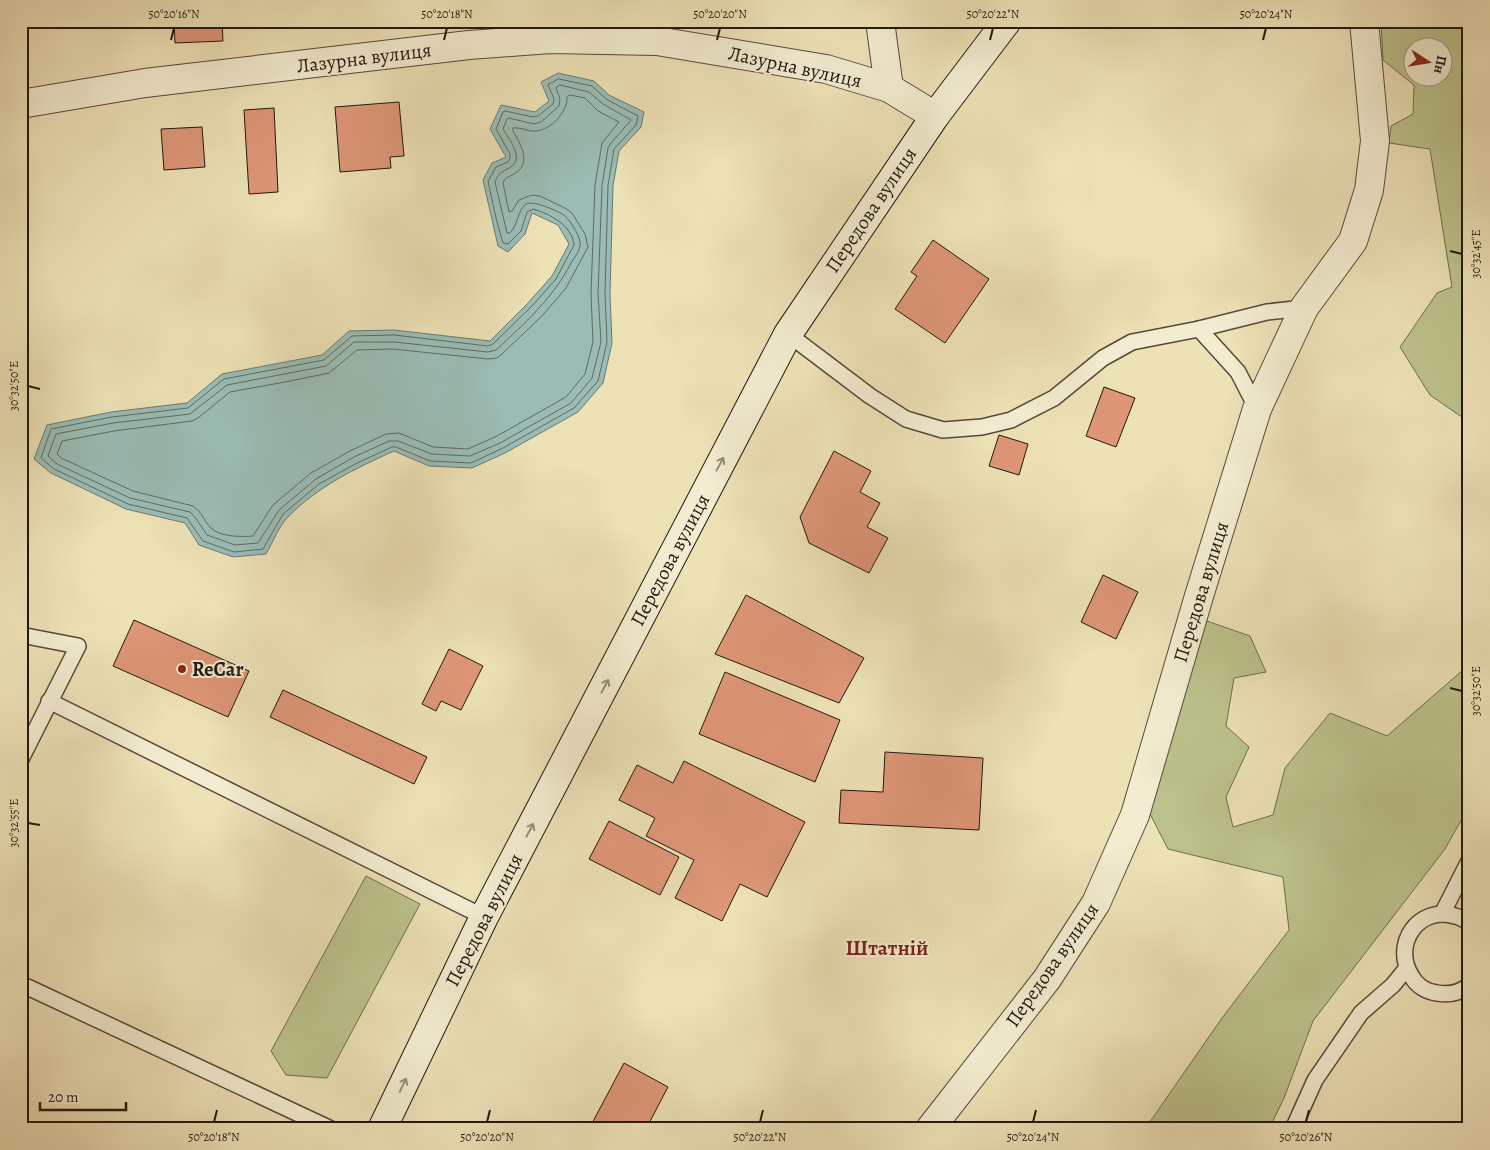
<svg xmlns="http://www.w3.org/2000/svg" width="1490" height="1150" font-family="Alegreya,serif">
<rect width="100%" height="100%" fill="#ede1b6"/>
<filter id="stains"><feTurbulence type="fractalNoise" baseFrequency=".004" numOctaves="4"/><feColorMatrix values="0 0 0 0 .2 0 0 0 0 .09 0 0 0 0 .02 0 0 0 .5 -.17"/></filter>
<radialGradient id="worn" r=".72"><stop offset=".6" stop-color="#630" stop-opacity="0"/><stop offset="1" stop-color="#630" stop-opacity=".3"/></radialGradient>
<g fill="#bcc28b" stroke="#6e6d4e" fill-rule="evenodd">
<path d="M1381 21H1469V422L1430 395 1400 347 1437 293 1452 287 1430 149 1389 143 1391 126 1413 114 1414 85 1383 60ZM1412 48H1442V78H1412Z"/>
<polygon points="1204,620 1250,636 1266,672 1234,678 1226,726 1249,747 1226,797 1233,827 1273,815 1285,768 1330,713 1387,736 1463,670 1469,645 1469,806 1445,849 1313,1021 1284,1098 1269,1129 1145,1129 1222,1018 1289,930 1283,877 1168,849 1148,810"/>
<polygon points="366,876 420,904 327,1078 286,1075 271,1051"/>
</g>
<path fill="#9abcb4" stroke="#6a7a72" d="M558 73 594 81 609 95 644 112 641 127 619 151 613 186 610 294 612 343 603 383 578 412 505 453 472 468 429 466 394 451C356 468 317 487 288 517 279 526 273 542 266 554L233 557 199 545 185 523 126 509 51 473 34 459 47 425 111 412 187 403 222 374 322 355 349 331 394 330 490 341 528 303 552 276 569 244 558 225 532 213 525 234 508 252 498 246 483 180 492 163 506 157 490 129 501 105 535 112 549 101 541 82Z"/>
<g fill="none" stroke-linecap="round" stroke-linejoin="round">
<g stroke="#5e6a62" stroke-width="1">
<path d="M559 79 592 86 606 99 638 116 636 125 614 149 608 185 605 294 607 342 598 381 574 408 503 448 471 463 430 461 396 447H392L357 463 319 484 283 514 263 549 234 552 203 541 187 518 128 504 54 469 41 458 51 429 112 417 188 408 224 379 324 360 352 336 394 335 488 346 493 344 532 306 556 279 574 245C572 225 550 214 533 209L527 212 521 231 508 244 503 243 496 218 488 181 496 167 508 162 510 158V154L496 129 503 112 505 111 533 117 538 116 553 104 554 99 548 85Z"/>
<path d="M560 85 589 92 603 104 631 120 611 143 608 148 602 186 598 294 601 342 592 378 571 403 500 443 470 456 432 454 398 441H389L354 457 316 479 279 510 258 543 235 545 207 535 195 517 190 512 130 498 57 464 48 456 56 434 113 423 190 414 227 385 326 366 354 342H394L488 352 496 350C524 324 554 297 571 263 574 258 579 252 580 246 582 238 571 222 565 216 559 211 533 200 526 204 518 209 518 225 510 233H507L495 182C498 174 501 172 509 168 526 159 509 140 503 129L507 119 509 118 534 124 541 122 559 106 560 99 556 88Z"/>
<path d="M570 95 585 98 598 111 619 122 602 143 595 185 591 294 593 342 585 374 566 397 497 436 468 449 433 447 399 433 386 434 350 451 311 473 273 505 253 536C241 537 220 537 211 528 204 521 202 512 193 506L133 491 61 458 57 454 62 441 114 431 192 421 198 418 230 392 285 382 329 373 357 350 393 349 488 359 497 358 503 353 542 316 566 288 588 247 585 234 572 213 565 208 540 196 532 195 519 200 512 211 509 212 503 183C505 177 509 177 514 174 533 163 520 144 513 131V128C521 127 529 132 537 131 552 129 568 111 567 97Z"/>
</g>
</g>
<g fill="#de9677" stroke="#211810">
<polygon points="174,21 222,21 223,41 175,43"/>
<polygon points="399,102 404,156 390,157 391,168 340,172 335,107"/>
<polygon points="274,108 278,192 249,194 244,110"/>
<polygon points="202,127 205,167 164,170 161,129"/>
<polygon points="933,240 989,279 945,343 895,309 917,276 911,272"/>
<polygon points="1104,387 1135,398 1116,447 1086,436"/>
<polygon points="999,435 1028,444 1019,475 989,466"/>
<polygon points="834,451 871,471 860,492 880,503 867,527 888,538 869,573 809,543 800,517"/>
<polygon points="1103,575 1138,592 1116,639 1081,622"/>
<polygon points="746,595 864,658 839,703 715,654"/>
<polygon points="134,620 249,671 228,717 113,666"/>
<polygon points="449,649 483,666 461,710 441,701 436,711 422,704"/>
<polygon points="725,672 840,720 815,782 699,734"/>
<polygon points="283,690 427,757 414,784 270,717"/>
<polygon points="885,752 983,758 979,830 839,823 841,790 883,792"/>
<polygon points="684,761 805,822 767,897 740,884 722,921 675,898 694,860 646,836 655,818 619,800 637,765 673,783"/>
<polygon points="609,821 679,857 660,895 589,859"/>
<polygon points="624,1063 668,1087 646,1129 589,1129"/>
</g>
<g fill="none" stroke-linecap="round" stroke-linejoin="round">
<defs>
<g id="lane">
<polyline points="1199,329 1238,372 1257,409"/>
<polyline points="788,334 870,396 906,419 943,430 982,427 1011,420 1054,398 1103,358 1132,342 1199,329 1267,312 1304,308"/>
<polyline points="21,635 78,646 21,759"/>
<polyline points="49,701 484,917"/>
<polyline points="1442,914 1469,861"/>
<path d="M1469 923C1465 920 1460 917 1455 916 1418 905 1391 945 1412 977 1417 986 1427 992 1437 993 1448 995 1460 993 1469 985"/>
<polyline points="21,984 331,1129"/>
<polyline points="1293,1129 1315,1080 1361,1013 1393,985 1406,969"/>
</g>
<g id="street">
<polyline points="880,21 889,88"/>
<polyline points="21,104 145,83 469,45 550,39 657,41 826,69 889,88 935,116"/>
<polyline points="930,1129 1047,979 1096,903 1135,815 1199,596 1257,409 1304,308 1353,241 1369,190 1375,141 1364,21"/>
</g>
<polyline id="secondary" points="382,1129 484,917 788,334 935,116 1007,21"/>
</defs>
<use href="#lane" stroke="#544a3a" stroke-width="18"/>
<use href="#street" stroke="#544a3a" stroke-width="30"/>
<use href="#secondary" stroke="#211810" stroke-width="30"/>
<use href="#lane" stroke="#f3ecd0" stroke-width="15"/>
<use href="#street" stroke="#f3ecd0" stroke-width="28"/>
<use href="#secondary" stroke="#f3ecd0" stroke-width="28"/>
</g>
<defs><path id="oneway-shaft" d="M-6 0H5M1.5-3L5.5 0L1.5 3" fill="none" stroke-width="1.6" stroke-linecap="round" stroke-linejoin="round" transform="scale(1.25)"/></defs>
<g stroke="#948d7a">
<use href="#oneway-shaft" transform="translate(720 464) rotate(-62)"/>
<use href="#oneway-shaft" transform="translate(605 686) rotate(-62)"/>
<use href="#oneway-shaft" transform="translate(530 830) rotate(-62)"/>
<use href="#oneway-shaft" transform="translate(403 1085) rotate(-64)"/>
</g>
<path fill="none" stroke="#211810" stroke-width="2" d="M171 40 174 28M444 40 447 28M717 40 720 28M990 40 993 28M1263 40 1266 28M1450 251 1462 254M28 386 40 389M1450 688 1462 691M28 823 40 825M214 1122 217 1110M487 1122 490 1110M760 1122 763 1110M1033 1122 1036 1110M1306 1122 1309 1110"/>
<circle fill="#8f2418" stroke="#f3ecd0" stroke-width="2" cx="182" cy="669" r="5"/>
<g text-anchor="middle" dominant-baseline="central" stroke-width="4" stroke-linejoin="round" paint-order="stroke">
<g font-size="20" fill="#211810" stroke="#f3ecd0">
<text transform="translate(364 58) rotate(-7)">Лазурна вулиця</text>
<text transform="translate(795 67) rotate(12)">Лазурна вулиця</text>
<text transform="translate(871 210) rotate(-56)">Передова вулиця</text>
<text transform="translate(670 560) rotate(-62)">Передова вулиця</text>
<text transform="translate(1201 592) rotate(-73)">Передова вулиця</text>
<text transform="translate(484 920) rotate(-63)">Передова вулиця</text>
<text transform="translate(1052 965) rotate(-55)">Передова вулиця</text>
</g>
<g font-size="20" font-weight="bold" fill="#211810" stroke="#f3ecd0" text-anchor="start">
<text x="192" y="669">ReCar</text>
</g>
<g font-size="21" font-weight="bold" fill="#7a1f14" stroke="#f3ecd0">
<text x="887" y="948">Штатній</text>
</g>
</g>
<rect width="1490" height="1150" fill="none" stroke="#ede1b6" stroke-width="55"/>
<g transform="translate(1428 62) rotate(102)"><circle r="24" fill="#f3ecd0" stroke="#9f9783"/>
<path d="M0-4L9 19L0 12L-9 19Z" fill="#8f2418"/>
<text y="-8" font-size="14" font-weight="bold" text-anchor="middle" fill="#211810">Пн</text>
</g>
<path d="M40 1102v8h86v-8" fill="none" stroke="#211810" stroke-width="2.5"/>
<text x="48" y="1102" font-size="15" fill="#211810" stroke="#f3ecd0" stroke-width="4" paint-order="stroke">20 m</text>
<rect x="28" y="28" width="1434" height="1094" fill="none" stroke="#211810" stroke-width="2"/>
<g font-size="12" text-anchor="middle" fill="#211810">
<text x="174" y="18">50°20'16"N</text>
<text x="447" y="18">50°20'18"N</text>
<text x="720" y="18">50°20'20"N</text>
<text x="993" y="18">50°20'22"N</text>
<text x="1266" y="18">50°20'24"N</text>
<text transform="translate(1476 254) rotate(-90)" y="4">30°32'45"E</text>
<text transform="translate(14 386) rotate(-90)" y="4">30°32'50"E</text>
<text transform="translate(1476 691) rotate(-90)" y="4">30°32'50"E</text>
<text transform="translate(14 823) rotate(-90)" y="4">30°32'55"E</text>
<text x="214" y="1141">50°20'18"N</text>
<text x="487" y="1141">50°20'20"N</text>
<text x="760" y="1141">50°20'22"N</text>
<text x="1033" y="1141">50°20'24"N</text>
<text x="1306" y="1141">50°20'26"N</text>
</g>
<rect width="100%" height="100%" filter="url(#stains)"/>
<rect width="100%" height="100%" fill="url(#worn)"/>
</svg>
